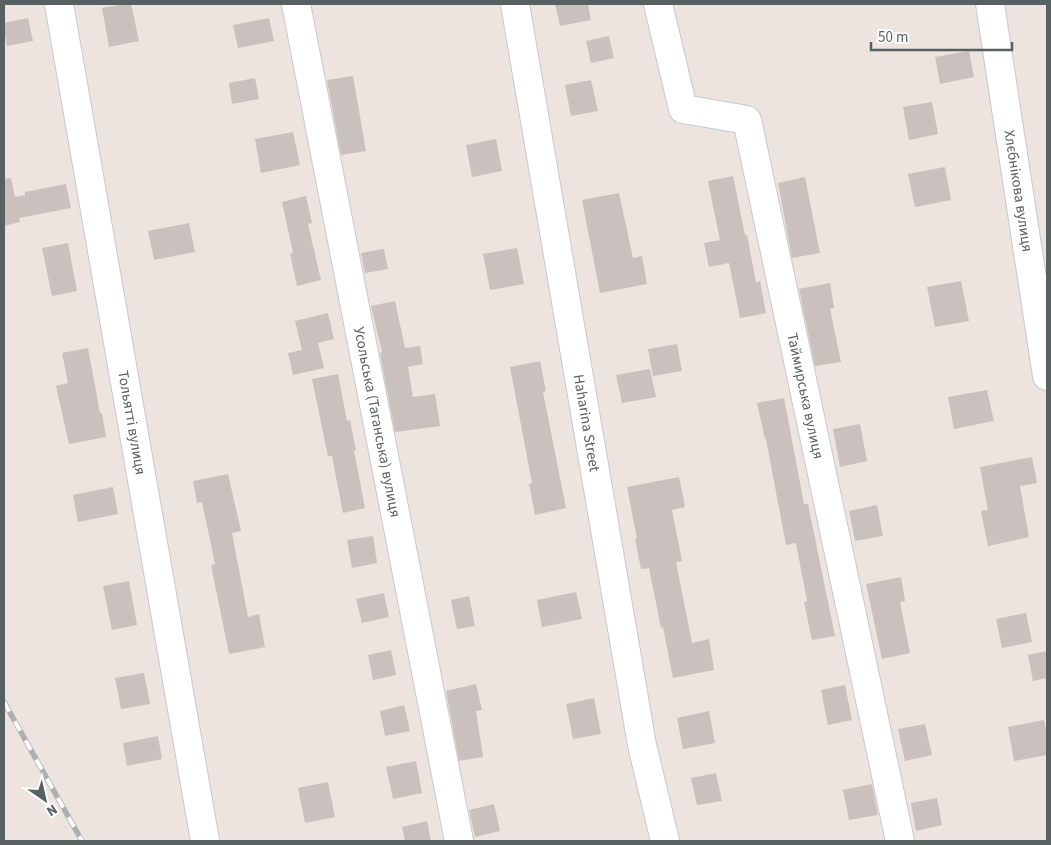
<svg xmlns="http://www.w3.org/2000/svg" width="1051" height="845" font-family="'Source Sans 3',sans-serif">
<rect width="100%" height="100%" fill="#ede3df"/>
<g fill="#cac0be">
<polygon points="125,4 131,4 139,41 109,47 102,8"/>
<polygon points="555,4 588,4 591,20 560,26"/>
<polygon points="28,18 33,41 7,46 4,29 4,23"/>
<polygon points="269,18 274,41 238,48 233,25"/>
<polygon points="609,36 614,58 591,63 586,41"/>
<polygon points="969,51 974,77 940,84 935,57"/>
<polygon points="353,76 366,151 341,155 327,80"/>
<polygon points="255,78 259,99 232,104 229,83"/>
<polygon points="591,80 598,111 571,116 565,85"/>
<polygon points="932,102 938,134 909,140 903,107"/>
<polygon points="293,132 300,165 261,173 255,139"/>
<polygon points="496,139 502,171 472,177 466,145"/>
<polygon points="945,167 951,200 915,207 908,174"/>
<polygon points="733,176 745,235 747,235 756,282 760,281 766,313 740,318 729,263 709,267 704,243 720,240 708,181"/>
<polygon points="805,177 820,253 792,258 778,183"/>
<polygon points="11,178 15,197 25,195 25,192 66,184 71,208 19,218 20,222 4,226 4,179"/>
<polygon points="619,193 633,258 642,256 647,284 600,293 582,200"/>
<polygon points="306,196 312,223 308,224 321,280 297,286 290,254 293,253 282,202"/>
<polygon points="189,223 195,252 154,260 148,231"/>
<polygon points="68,243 77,291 52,296 42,248"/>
<polygon points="517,248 524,284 490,290 483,254"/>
<polygon points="384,249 388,269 365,273 361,253"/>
<polygon points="961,281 969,321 935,327 927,287"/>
<polygon points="830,283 834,308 830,309 841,362 815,366 799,289"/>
<polygon points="395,301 405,348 420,346 423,364 408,367 413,397 435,394 440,426 395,432 380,353 382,352 371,306"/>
<polygon points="328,313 334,339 318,343 324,368 293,375 288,353 302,350 295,321"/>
<polygon points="677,344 682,371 653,376 648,349"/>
<polygon points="88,348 100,413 102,413 106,437 69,444 56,386 68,383 62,353"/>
<polygon points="540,361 546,391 543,392 566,508 535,515 529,484 532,483 510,367"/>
<polygon points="650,369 656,397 622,403 616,375"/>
<polygon points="338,374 347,421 350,420 356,450 354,451 365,508 343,513 332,456 328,456 312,379"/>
<polygon points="987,390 994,421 954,429 948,397"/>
<polygon points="784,398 804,504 808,504 835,636 812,640 804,602 807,601 796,543 786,545 766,439 765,439 757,403"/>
<polygon points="860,424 867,461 840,467 833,429"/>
<polygon points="1032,457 1037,483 1020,486 1029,537 988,546 981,511 988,510 980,467"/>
<polygon points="228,474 241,531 232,533 248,617 259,614 265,647 229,654 211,565 215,564 202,502 197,503 193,481"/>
<polygon points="679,477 685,507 672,510 682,561 676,562 692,643 709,639 714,670 673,678 663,627 661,628 649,568 641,569 635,539 637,538 627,487"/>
<polygon points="113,487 118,514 78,522 73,495"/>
<polygon points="877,505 883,536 855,541 849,511"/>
<polygon points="373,536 377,563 352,568 347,540"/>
<polygon points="901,577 905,601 900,602 910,653 882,659 866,584"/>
<polygon points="129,581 137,625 112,630 103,586"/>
<polygon points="576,592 582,619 542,627 537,600"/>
<polygon points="384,593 389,617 362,623 356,599"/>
<polygon points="469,596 475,626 457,629 451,600"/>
<polygon points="1026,613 1032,642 1002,648 996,619"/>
<polygon points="391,650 396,675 373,680 368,655"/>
<polygon points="1047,651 1047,678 1033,681 1028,655"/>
<polygon points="144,673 150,704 121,709 115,678"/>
<polygon points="476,684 482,710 476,711 483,757 459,761 446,691"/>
<polygon points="845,685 852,720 828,725 821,690"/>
<polygon points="594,698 601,734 573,739 566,704"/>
<polygon points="404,705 410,731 385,736 380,711"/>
<polygon points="709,711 715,743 683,749 677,718"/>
<polygon points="1044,720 1047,737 1047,755 1014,761 1008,727"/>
<polygon points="925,724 932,755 905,761 898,729"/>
<polygon points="158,736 162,759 127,766 123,743"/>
<polygon points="416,761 422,793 393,799 386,767"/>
<polygon points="716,773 722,801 697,805 691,778"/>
<polygon points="328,782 335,817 305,823 298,788"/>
<polygon points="872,784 878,815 849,820 843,790"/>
<polygon points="937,798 942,825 916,831 911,803"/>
<polygon points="494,804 500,831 475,837 469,810"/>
<polygon points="427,821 431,841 405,841 402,827"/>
</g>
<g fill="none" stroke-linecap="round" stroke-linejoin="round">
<defs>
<g id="minor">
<path id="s1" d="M59 4 205 841"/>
<path id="s2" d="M296 4 459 841"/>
<path id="s3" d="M515 4 642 745 665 841"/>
<path id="s4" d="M658 4 683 109 747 120 900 841"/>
<path id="s5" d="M990 4 1047 376"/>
</g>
</defs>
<use href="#minor" stroke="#c3cbcc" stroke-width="30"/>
<use href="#minor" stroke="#fff" stroke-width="28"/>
<defs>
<polyline id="rail" points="4,702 82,841"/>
</defs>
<use href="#rail" stroke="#aeafb0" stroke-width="5.5"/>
<use href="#rail" stroke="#fff" stroke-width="4" stroke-dasharray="11" stroke-linecap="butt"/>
</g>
<g text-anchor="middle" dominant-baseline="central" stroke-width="4.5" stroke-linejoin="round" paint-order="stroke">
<g font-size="15" fill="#586162" stroke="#fff">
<text stroke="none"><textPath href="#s5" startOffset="189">Хлєбнікова вулиця</textPath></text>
<text stroke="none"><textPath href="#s4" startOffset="455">Таймирська вулиця</textPath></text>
<text stroke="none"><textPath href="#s1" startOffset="425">Тольятті вулиця</textPath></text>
<text stroke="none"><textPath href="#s2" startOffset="426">Усольська (Таганська) вулиця</textPath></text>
<text stroke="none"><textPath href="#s3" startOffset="425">Haharina Street</textPath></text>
</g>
</g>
<rect width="1051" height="845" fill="none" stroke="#586162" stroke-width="10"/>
<g transform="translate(45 800) rotate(146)" stroke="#ffffff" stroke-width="4" paint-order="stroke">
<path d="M0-4L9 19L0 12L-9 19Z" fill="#586162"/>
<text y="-8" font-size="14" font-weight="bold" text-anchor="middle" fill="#586162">N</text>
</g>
<path d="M871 42v8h141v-8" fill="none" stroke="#586162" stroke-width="2.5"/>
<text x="878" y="42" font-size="15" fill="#586162" stroke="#ffffff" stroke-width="4" paint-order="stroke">50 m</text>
</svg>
